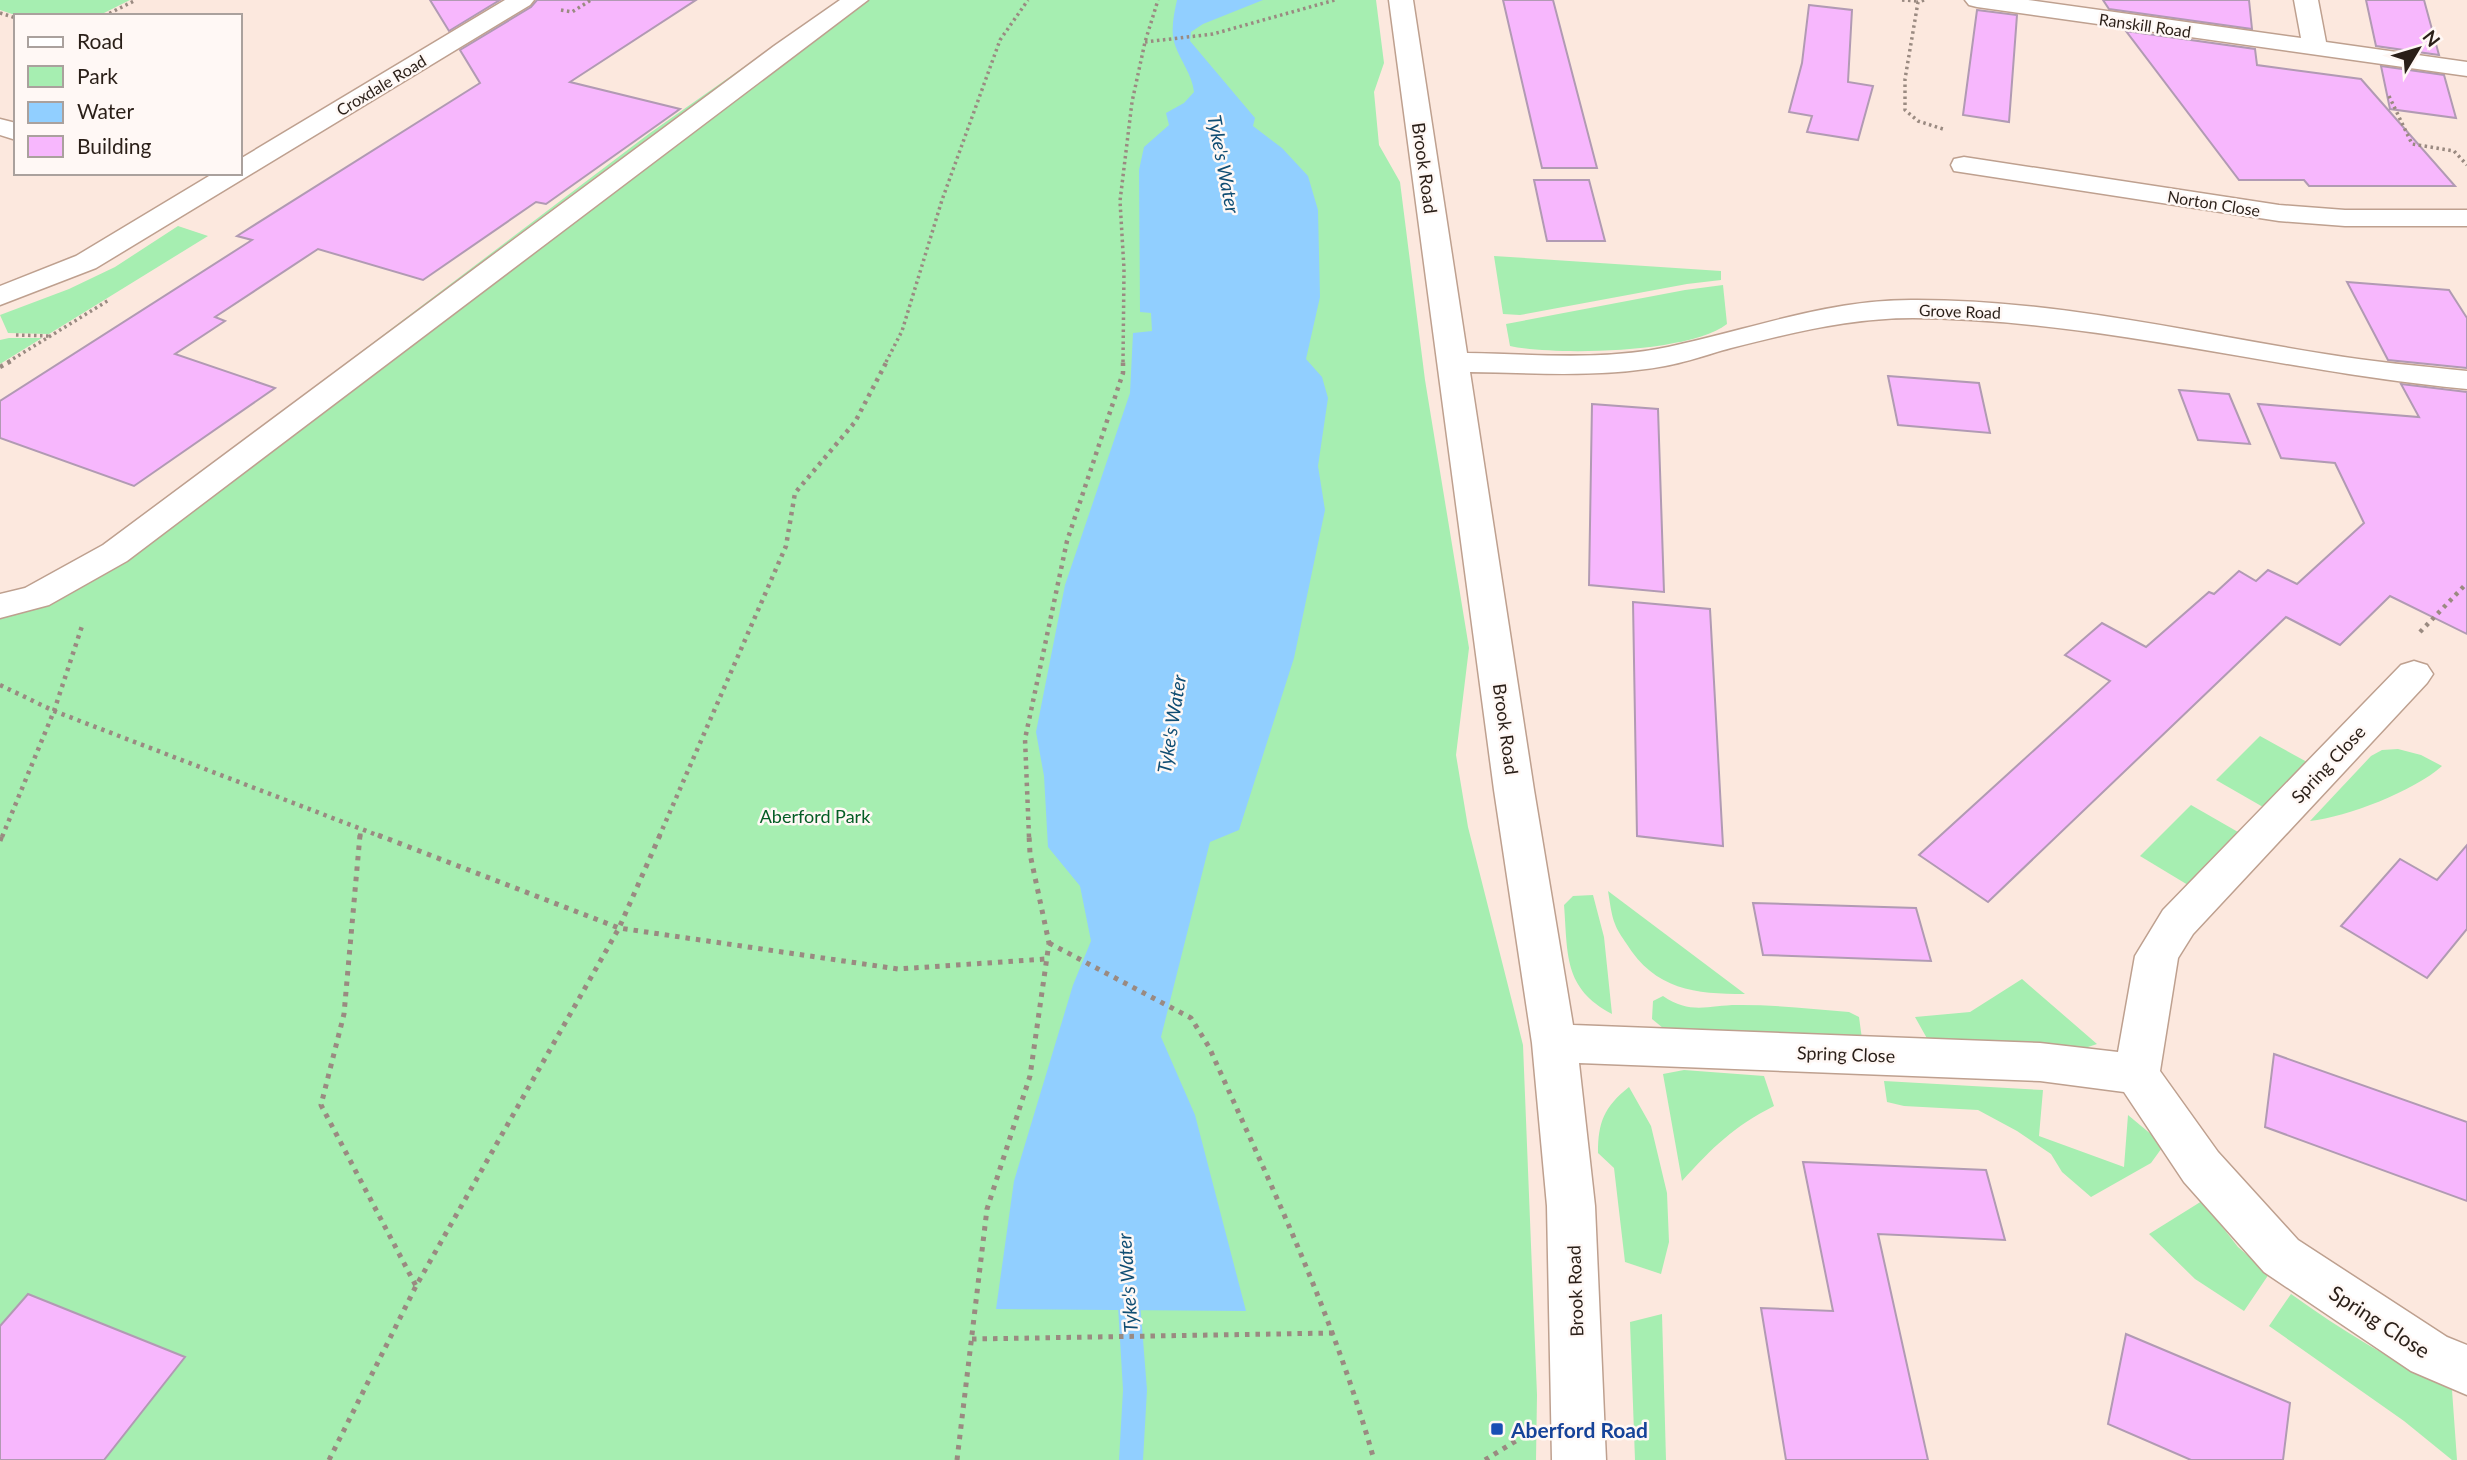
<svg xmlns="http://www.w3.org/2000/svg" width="2467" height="1460" font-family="Lato,sans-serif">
<rect width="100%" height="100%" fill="#fce8de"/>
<g fill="#a6eeb1">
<polygon points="0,0 130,0 98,16 18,16 0,10"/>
<polygon points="839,0 1376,0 1384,63 1374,92 1379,145 1400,182 1425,380 1469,648 1456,755 1468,827 1523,1045 1537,1395 1536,1460 0,1460 0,598 16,595 86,560 650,133"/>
<polygon points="178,226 208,236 49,334 8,333 0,315 69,289 115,267"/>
<polygon points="1494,256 1721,271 1721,280 1687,284 1520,315 1503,314"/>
<path d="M1723 285 1727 324C1690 353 1556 356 1510 346L1506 324 1685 290Z"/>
<polygon points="9,338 42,338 0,364 0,340"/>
<polygon points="2260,736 2307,762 2263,807 2216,780"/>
<path d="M2398 749 2421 755 2442 766C2414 791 2347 817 2310 821L2371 756 2382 750Z"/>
<polygon points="2191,805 2238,832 2188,885 2140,856"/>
<path d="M1608 891 1745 994C1695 994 1655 990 1626 943 1622 937 1617 930 1615 924 1611 914 1610 902 1608 891Z"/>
<path d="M1593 895 1604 937 1612 1014C1563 988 1568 954 1564 905L1573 896Z"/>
<polygon points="2022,979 2097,1044 2082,1049 1929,1042 1915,1017 1970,1012"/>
<path d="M1663 996C1692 1016 1711 1004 1741 1005 1777 1005 1813 1009 1849 1012L1859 1017 1862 1039 1663 1028 1652 1019 1653 1001Z"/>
<path d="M1684 1070 1764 1076 1774 1106C1733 1127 1713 1147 1682 1181L1663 1074Z"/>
<polygon points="1884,1081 2043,1090 2039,1136 2124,1167 2128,1115 2164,1145 2151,1163 2091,1197 2062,1172 2051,1154 2017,1131 1978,1110 1904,1106 1887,1102"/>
<path d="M1629 1087 1651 1126 1667 1193 1669 1242 1661 1274 1625 1262 1614 1168 1598 1153C1598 1122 1604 1107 1629 1087Z"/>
<polygon points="2202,1201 2238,1247 2269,1274 2244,1311 2195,1279 2149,1234"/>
<path d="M2291 1294C2342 1331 2395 1362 2452 1390L2457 1460H2452L2404 1421 2269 1326Z"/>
<polygon points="1662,1314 1666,1460 1635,1460 1630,1322"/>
</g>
<path fill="#91cfff" d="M1177 0H1263L1203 24 1191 32 1190 41 1255 118 1253 126 1282 148 1308 176 1318 210 1320 297 1306 359 1322 377 1328 398 1318 466 1325 510 1294 658 1239 830 1210 842 1161 1037 1195 1115 1246 1311 996 1309 1014 1181 1073 985 1091 941 1080 886 1048 847 1044 776 1036 732 1065 585 1130 393 1133 333 1152 331 1151 313 1140 312 1139 170 1144 147 1169 125 1166 113 1184 103 1194 92C1192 74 1181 62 1175 45 1170 31 1174 14 1177 0Z"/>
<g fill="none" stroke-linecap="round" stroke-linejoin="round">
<polygon fill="#91cfff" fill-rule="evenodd" points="1128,1278 1136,1282 1139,1289 1147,1390 1143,1460 1119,1460 1123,1390 1117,1289 1120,1282"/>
</g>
<g fill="#f7b7fd" stroke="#b19ab3" stroke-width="2">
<polygon points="430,0 500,0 449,31"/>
<polygon points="537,0 696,0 570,82 680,109 546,204 536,202 423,280 318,249 215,317 225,321 175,354 275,388 134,486 0,438 0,401 252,240 237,236 480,83 460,50 531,7"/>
<polygon points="1503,0 1553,0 1597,168 1542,168"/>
<polygon points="2103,0 2249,0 2252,29 2109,9"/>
<polygon points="2366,0 2424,0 2439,55 2376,46"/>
<polygon points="1809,5 1852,10 1848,82 1873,86 1858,140 1807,132 1812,116 1789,112 1802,63"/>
<polygon points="1977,10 2017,15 2009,122 1963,115"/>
<polygon points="2126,31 2255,49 2257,65 2361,79 2455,186 2309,186 2304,180 2239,180"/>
<polygon points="2381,66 2444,75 2456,118 2390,109"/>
<polygon points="1534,180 1589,180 1605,241 1547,241"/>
<polygon points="2347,282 2449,290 2467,318 2467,368 2388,360"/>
<polygon points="1888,376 1979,383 1990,433 1898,425"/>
<polygon points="2401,384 2467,392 2467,634 2390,596 2340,645 2286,617 1988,902 1919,855 2110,681 2065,655 2102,623 2146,647 2209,592 2214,594 2239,571 2256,581 2268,570 2297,584 2364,523 2335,463 2281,458 2258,404 2419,417"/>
<polygon points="2179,390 2229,394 2250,444 2198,440"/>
<polygon points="1592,404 1658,409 1664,592 1589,585"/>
<polygon points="1633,602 1710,609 1723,846 1637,836"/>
<polygon points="2467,845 2467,929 2427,978 2341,926 2400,859 2437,880"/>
<polygon points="1753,903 1916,908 1931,961 1763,955"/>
<polygon points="2274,1054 2467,1122 2467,1201 2265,1127"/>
<polygon points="1803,1162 1986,1170 2005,1240 1878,1234 1928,1460 1786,1460 1761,1308 1833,1311"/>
<polygon points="28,1294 185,1357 104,1460 0,1460 0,1326"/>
<polygon points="2126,1334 2290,1403 2283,1460 2191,1460 2108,1424"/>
</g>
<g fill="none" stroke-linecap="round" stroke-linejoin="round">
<defs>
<g id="minor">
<polygon points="505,0 534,0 530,5 96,268 0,305 0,286 76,256 214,173 240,173 240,159"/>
<polygon points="840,0 868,0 127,561 49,605 0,618 0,594 25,588 103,545 774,46"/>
<path d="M1389 0H1413L1467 353C1533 354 1602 361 1668 347 1749 330 1826 300 1911 300 2051 299 2188 332 2325 354 2372 362 2420 366 2467 371V389C2282 372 2099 319 1913 318 1851 318 1790 333 1731 348 1709 354 1687 362 1665 366 1601 378 1534 373 1470 372L1534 790 1573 1025 2040 1043 2118 1052 2135 956 2163 910 2401 665 2414 661 2427 665 2433 674 2427 683 2193 934 2178 958 2160 1071 2218 1152 2298 1240 2447 1337 2467 1345V1395L2411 1371 2264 1272 2184 1182 2124 1092 2040 1081 1579 1063 1595 1206 1606 1460H1552L1547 1206 1532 1043 1494 790Z"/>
<polygon points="1965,0 2028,0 2301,38 2294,0 2318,0 2326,42 2467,62 2467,76 1977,7 1969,5"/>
<polygon points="0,119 16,123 16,140 0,135"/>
<polygon points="1964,157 2279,205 2345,210 2467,210 2467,226 2345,226 2279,221 1954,171 1951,165 1954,159"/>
</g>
</defs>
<use href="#minor" stroke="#bea08f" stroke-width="3"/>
<g stroke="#9a8a81" stroke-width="3.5" stroke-dasharray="2.5 3.5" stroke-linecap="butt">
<polyline points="1902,0 1918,1"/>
<polyline points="1924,0 1918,2 1905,79 1905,110 1918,121 1946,130"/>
<polyline points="561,10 572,12 591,0"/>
<polyline points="0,13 16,18"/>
<polyline points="104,16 136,0"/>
<polyline points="1145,42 1213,34 1335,0"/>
<polyline points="2389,96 2412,144 2454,151 2467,165"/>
<polyline points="16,335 49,336"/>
<polyline points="8,362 109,300"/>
<polyline points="886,362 902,331 942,200 1000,40 1028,0"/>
<polyline points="1123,362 1124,269 1120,201 1132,102 1145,42 1158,0"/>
</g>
<g stroke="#9a8a81" stroke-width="4.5" stroke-dasharray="3.5 5" stroke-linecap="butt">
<polyline points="0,367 11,361"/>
<polyline points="2420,632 2467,583"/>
<polyline points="0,685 54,711 382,837"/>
<polyline points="2,837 54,711 83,623"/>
<polyline points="360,837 361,829"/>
<polyline points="659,837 786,546 795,493 855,422 887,361"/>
<polyline points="1029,837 1025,739 1067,541 1123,373 1123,361"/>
</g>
<g stroke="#9a8a81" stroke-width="5" stroke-dasharray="4.5 6" stroke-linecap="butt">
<polyline points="360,835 344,1014 321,1105 416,1286"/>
<polyline points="378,835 619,928 898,969 1046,959"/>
<polyline points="0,841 2,835"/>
<path d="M1049 943 1191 1018 1209 1047C1270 1183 1334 1316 1374 1460"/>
<polyline points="972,1339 1334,1333"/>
<polyline points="329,1460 416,1286 619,928 660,835"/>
<polyline points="957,1460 987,1209 1030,1076 1049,943 1030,854 1029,835"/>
<polyline points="1485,1460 1519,1439"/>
</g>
<use href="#minor" fill="#fff" fill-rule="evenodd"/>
</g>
<rect fill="#1a4fb4" stroke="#fff8f5" stroke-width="2.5" x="1490" y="1422" width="14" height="14" rx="3.5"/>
<g text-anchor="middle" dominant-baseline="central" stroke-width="5" stroke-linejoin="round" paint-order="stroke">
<g font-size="16" fill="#2a1f18" stroke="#fff8f5">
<text transform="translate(2145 25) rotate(8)">Ranskill Road</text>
<text transform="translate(381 85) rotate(-31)">Croxdale Road</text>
<text transform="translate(2214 203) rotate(9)">Norton Close</text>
<text transform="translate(1960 311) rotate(2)">Grove Road</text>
</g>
<g font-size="18" fill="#2a1f18" stroke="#fff8f5">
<text transform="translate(1425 168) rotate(82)">Brook Road</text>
<text transform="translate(1506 729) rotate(82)">Brook Road</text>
<text transform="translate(2328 764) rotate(-47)">Spring Close</text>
<text transform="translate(1846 1054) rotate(2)">Spring Close</text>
<text transform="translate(1575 1291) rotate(-92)">Brook Road</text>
</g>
<g font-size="18" fill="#045d25" stroke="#fff8f5">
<text x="815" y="816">Aberford Park</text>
</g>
<g font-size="19" font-style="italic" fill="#0f4d73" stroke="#fff8f5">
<text transform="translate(1224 164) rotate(79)">Tyke's Water</text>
<text transform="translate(1171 724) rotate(-81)">Tyke's Water</text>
<text transform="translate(1127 1283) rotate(-94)">Tyke's Water</text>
</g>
<g font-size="21" fill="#2a1f18" stroke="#fff8f5">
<text transform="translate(2380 1321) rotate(33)">Spring Close</text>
</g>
<g font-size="21" font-weight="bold" fill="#164399" stroke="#fff8f5" text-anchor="start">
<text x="1511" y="1429">Aberford Road</text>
</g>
</g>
<rect x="14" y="14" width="228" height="161" fill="#fff8f5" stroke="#aaa19d" stroke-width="2"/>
<rect x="28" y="37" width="35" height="10" fill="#ffffff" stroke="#aaa19d" stroke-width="2"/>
<text x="77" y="49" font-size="21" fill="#2a1f18">Road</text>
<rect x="28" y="66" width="35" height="21" fill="#a6eeb1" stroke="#aaa19d" stroke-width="2"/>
<text x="77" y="84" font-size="21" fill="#2a1f18">Park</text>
<rect x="28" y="102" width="35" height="21" fill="#91cfff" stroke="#aaa19d" stroke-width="2"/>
<text x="77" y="119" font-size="21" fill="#2a1f18">Water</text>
<rect x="28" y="136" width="35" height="21" fill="#f7b7fd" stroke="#aaa19d" stroke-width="2"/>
<text x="77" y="154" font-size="21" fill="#2a1f18">Building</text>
<g transform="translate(2418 49) rotate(52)" stroke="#fff8f5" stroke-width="5" paint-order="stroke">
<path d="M0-5L12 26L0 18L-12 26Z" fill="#2a1f18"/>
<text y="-10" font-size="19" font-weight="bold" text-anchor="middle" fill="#2a1f18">N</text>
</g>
</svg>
